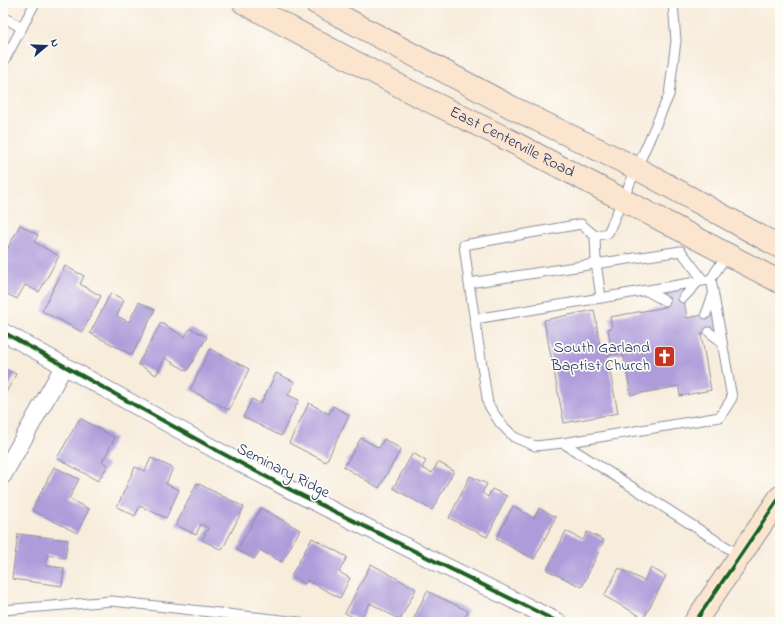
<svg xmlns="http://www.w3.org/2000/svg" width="783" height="625" font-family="'Indie Flower',sans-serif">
<rect width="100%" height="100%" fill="#fdfcf7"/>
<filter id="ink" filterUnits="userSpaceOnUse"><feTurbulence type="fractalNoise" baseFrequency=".025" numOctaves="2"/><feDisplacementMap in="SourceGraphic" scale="8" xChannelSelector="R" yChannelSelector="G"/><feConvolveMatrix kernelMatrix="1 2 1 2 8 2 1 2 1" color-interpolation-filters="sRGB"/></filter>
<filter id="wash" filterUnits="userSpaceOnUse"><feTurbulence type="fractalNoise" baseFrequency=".012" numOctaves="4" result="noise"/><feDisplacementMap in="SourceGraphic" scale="16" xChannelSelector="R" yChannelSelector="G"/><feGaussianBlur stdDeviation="0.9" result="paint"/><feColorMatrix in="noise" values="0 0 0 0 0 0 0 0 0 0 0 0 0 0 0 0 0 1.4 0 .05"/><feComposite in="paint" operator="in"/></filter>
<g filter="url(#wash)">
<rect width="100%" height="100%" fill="#f8ecdb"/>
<g id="blocks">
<g fill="#ad9bda">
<polygon points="20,225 38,235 34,242 59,256 39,292 25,285 17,299 3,292 4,275 3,274 3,257"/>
<polygon points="65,266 84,276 80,284 101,296 82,332 42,311"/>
<polygon points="682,289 687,318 715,313 718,331 701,334 711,390 680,396 679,386 631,395 623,353 607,356 618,413 564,423 544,320 594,310 601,350 611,348 608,329 612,328 610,317 666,307 664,292"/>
<polygon points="111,293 124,300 117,316 129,322 139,302 155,310 132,355 90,333"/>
<polygon points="161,323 185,337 190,328 207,337 187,371 165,358 156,375 138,364"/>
<polygon points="210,349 249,369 229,410 190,390"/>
<polygon points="3,368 16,374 3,398"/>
<polygon points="276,373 295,382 288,395 299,400 281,436 243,417 252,399 261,404"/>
<polygon points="309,403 329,414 333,406 349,415 326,462 289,443"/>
<polygon points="80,418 115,438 102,462 108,465 98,481 57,458"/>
<polygon points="361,438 379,448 384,439 401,449 379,488 344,467"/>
<polygon points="413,453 426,461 422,468 432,473 438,462 454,471 432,510 393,488"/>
<polygon points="151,458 173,468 166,484 179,490 166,518 140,506 135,516 117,507 135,467 145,471"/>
<polygon points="54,467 79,479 69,499 89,509 77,533 32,510"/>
<polygon points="470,476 487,484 482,493 488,497 492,489 507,496 487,537 449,518"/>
<polygon points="197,483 244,507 222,550 202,540 208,528 201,524 196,535 176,525"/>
<polygon points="513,506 534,518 539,508 556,517 534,559 496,539"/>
<polygon points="261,508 300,530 282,562 260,550 254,559 237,550"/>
<polygon points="566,531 583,540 587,532 604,540 582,587 547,570"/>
<polygon points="18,534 68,540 65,558 47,555 46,566 64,568 62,586 12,579"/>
<polygon points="312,538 347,557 339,572 350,578 340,598 307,580 305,584 291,576"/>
<polygon points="371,564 416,589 400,620 370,603 360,621 345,613"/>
<polygon points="619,568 644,581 651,568 666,576 644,618 604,596"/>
<polygon points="427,591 468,611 463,622 412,622"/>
</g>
</g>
</g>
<g filter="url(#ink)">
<use href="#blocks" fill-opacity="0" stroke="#8a8e9c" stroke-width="1"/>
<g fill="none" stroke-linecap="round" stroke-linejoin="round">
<defs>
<g id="lane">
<polyline points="3,17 22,28"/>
<polyline points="3,63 35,3"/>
<polyline points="595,236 608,233 669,95 676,41 673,3"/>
<polyline points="727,254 711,279 732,398 720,417 563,443 739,555"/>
<polyline points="469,283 488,404 500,423 514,437 535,446 563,443"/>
<polyline points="645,290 665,301"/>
<polyline points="601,298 596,262 595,236 581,224 464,245 469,283 681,251 703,280"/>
<polyline points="683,298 699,281"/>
<polyline points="706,314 713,295"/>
<polyline points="475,319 708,280"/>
<polyline points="709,332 722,342"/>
<polyline points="3,610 112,601 299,622"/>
</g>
<g id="street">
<polyline points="3,332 216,450 291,490 558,622"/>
<polyline points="3,475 64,366"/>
</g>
<g id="secondary">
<path id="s1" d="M244 3 411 92 503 137 780 282"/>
<polyline points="316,3 511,107 636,168 780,247"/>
<polyline points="695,622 780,497"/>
</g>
</defs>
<use href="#lane" stroke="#8a8e9c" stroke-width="11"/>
<use href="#street" stroke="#8a8e9c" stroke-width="19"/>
<use href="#secondary" stroke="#8a8e9c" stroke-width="24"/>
<use href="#lane" stroke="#fff" stroke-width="9"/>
<use href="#street" stroke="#fff" stroke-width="17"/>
<use href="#secondary" stroke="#fce5cf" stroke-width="22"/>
<defs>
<g id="cycleway">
<polyline points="3,332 216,450 291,490 558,622"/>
<polyline points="695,622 780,497"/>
</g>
</defs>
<use href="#cycleway" stroke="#fdfcf7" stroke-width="6"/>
<use href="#cycleway" stroke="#1b5e20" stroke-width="4"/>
</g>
</g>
<defs>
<symbol id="church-square" viewBox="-11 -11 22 22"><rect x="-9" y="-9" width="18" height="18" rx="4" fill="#c8321e" stroke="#fdfcf7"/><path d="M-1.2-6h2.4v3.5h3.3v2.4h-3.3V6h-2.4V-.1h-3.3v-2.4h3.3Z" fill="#fff"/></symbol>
</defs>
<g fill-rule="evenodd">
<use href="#church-square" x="652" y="344" width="25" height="25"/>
</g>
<g text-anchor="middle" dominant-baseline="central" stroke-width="3.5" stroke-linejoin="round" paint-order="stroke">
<g font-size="16" fill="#1b2f5e" stroke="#fdfcf7">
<text stroke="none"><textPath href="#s1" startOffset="302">East Centerville Road</textPath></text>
<text transform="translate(283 471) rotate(27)">Seminary Ridge</text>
</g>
<g font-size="16" fill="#1b2f5e" stroke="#fdfcf7" text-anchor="end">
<text x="650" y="348">South Garland<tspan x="650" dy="18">Baptist Church</tspan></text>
</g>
</g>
<rect width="783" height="625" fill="none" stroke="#fdfcf7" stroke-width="16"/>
<g transform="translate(46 46) rotate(71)" stroke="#fdfcf7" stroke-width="3" paint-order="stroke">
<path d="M0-3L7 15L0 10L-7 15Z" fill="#1b2f5e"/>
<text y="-6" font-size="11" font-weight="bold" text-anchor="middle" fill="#1b2f5e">N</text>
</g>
</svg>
